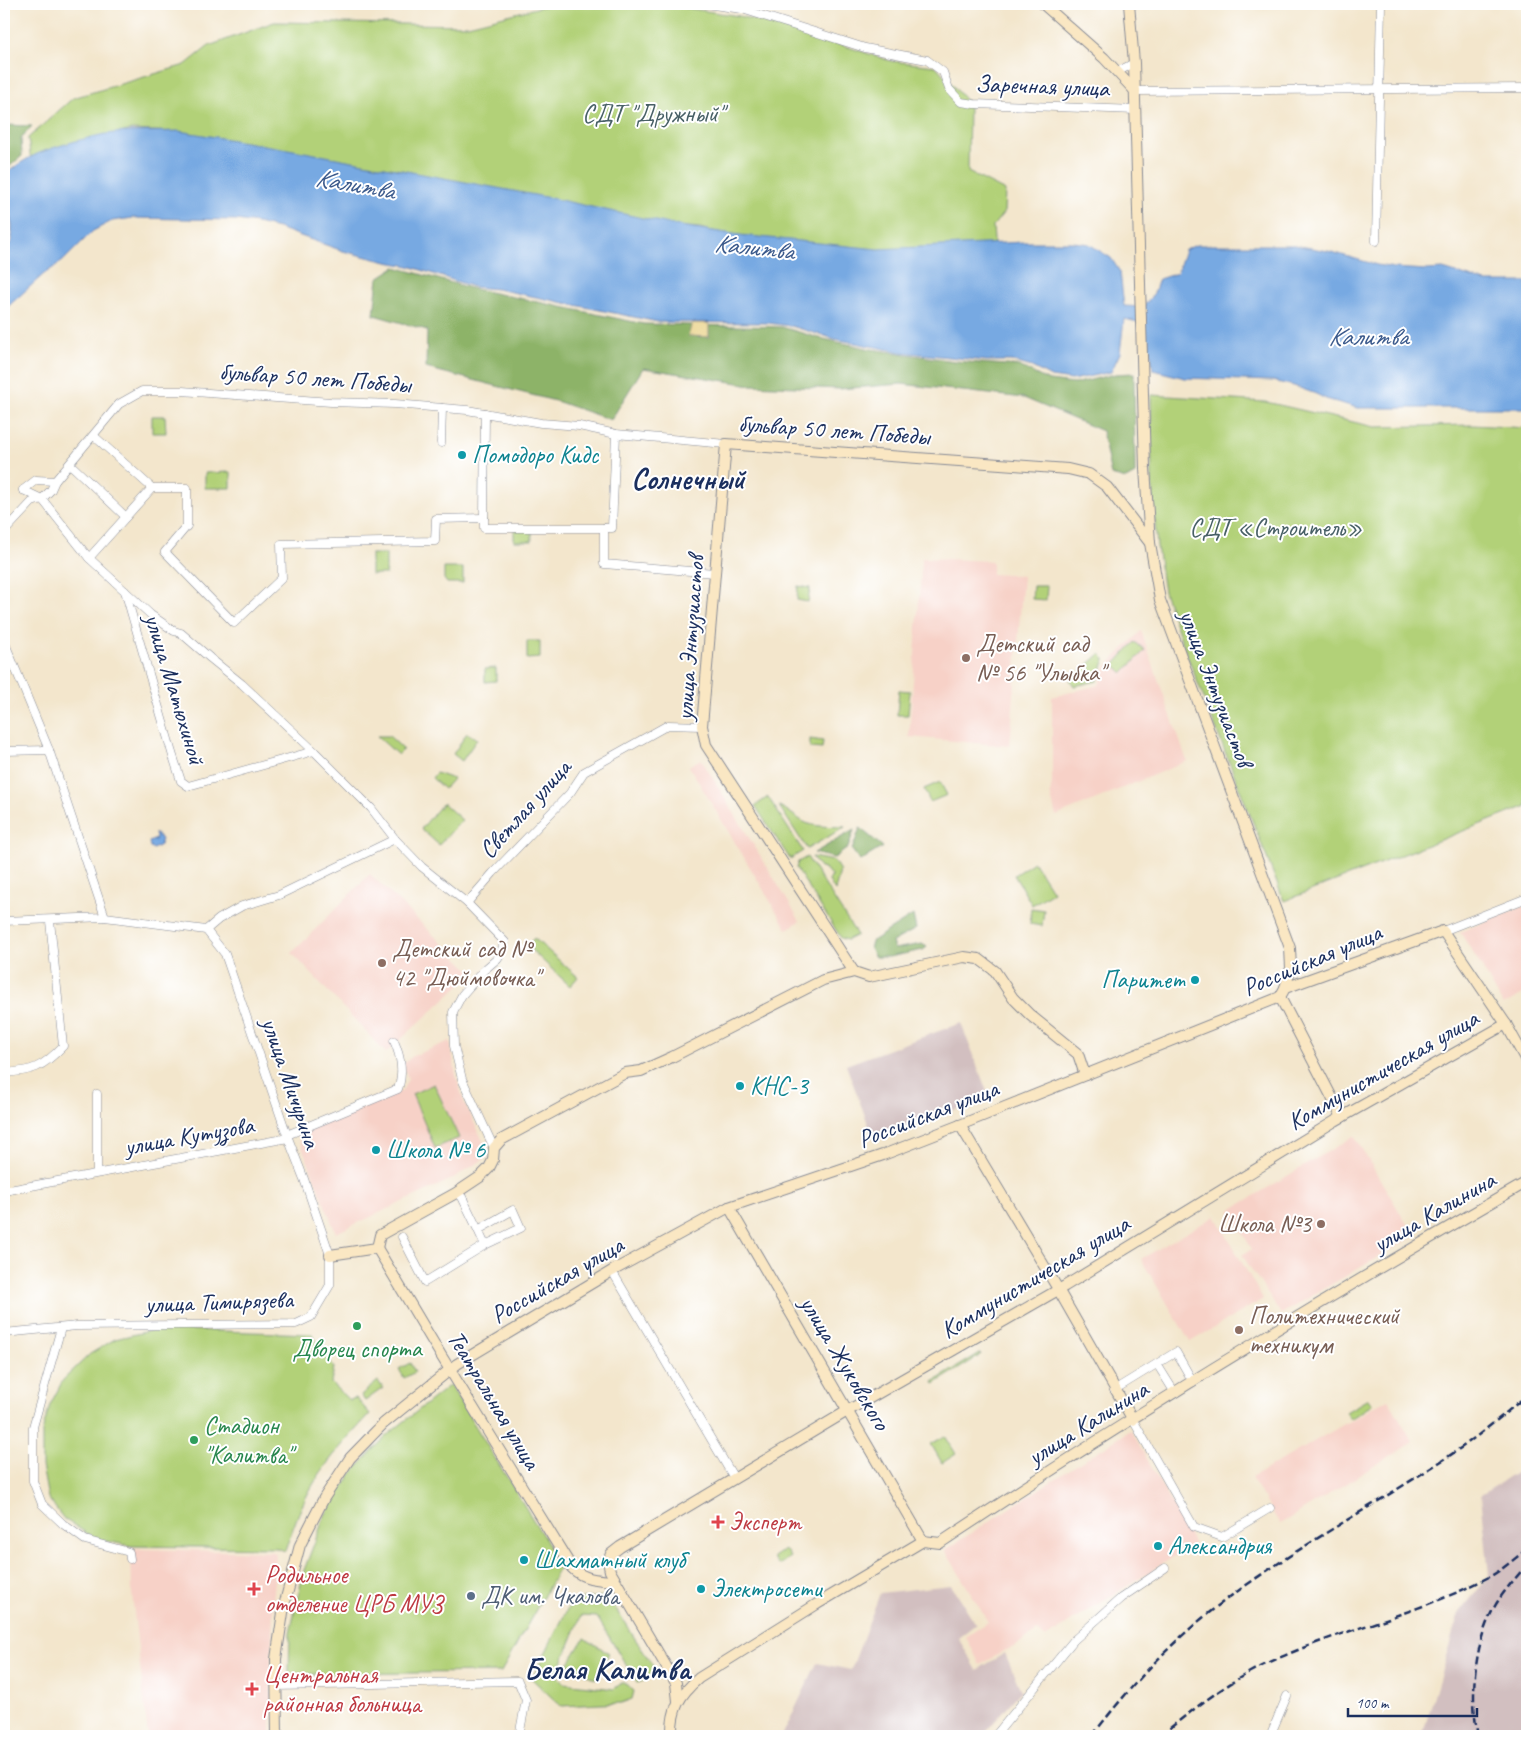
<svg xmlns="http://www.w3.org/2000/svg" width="1531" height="1740" font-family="Caveat,sans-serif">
<rect width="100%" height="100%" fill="#fff"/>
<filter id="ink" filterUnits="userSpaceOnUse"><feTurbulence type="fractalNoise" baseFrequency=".02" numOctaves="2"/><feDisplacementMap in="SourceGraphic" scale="10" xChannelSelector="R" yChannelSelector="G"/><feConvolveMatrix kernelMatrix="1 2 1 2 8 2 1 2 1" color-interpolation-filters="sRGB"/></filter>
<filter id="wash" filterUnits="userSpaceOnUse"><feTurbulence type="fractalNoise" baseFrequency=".0096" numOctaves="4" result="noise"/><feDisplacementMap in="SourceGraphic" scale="20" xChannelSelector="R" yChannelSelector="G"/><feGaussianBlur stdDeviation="1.12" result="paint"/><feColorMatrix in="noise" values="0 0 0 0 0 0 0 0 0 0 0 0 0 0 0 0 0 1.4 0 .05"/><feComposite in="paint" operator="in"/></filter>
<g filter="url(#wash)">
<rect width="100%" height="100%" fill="#f3e6cc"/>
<g fill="#f7d1c7">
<polygon points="922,558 992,561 992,574 1023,576 1010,746 909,737"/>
<polygon points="1141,631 1187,761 1056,816 1050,793 1052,783 1052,697 1099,685 1106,667"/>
<polygon points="701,759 800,921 787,929 689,766"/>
<polygon points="370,874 473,973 386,1053 292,953"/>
<polygon points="1527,905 1527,992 1503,1005 1482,967 1460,932"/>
<polygon points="450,1041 456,1075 464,1102 483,1141 484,1159 450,1180 336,1233 297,1134 402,1091 408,1079 403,1064 413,1056"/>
<polygon points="1354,1136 1414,1236 1281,1314 1242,1255 1252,1249 1229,1211"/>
<polygon points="1215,1216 1263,1299 1190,1342 1141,1259"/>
<polygon points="1388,1399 1413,1442 1280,1524 1251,1478"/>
<polygon points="1131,1430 1194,1544 1045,1638 1037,1631 1012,1648 1006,1650 980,1665 966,1637 988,1622 945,1550"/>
<polygon points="131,1549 275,1552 271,1664 271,1736 148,1736 132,1594"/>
</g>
<g fill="#d2bfc0">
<polygon points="961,1023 989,1097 874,1140 846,1065"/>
<polygon points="1527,1466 1527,1736 1422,1736 1459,1613 1489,1576 1481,1495"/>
<polygon points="951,1585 976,1624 958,1638 977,1670 1005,1653 1021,1691 982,1736 782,1736 817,1663 851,1670 880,1593"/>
</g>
<g fill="#b2d178" stroke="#66806b">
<polygon points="552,4 660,4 739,16 814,36 891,61 936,66 969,104 968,172 1005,191 1004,212 993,226 995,255 937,256 765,244 700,228 598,219 489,193 407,171 260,145 178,132 132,130 57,148 31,162 28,138 73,98 185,65 209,46 274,22 468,25"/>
<polygon points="1151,395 1266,402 1375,427 1472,425 1527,428 1527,806 1284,901 1186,653 1164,592 1157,546 1152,488"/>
<polygon points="152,416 165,416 166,433 152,433"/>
<polygon points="231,472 231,488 205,488 205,473"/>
<rect x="514" y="530" width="18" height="11"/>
<rect x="371" y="554" width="15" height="20"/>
<polygon points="444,568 463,568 463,583 447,583 444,579"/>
<polygon points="798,586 810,588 808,602 797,600"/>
<polygon points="1033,586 1047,586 1046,600 1032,599"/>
<polygon points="527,641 540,641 540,658 527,659"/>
<polygon points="1135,642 1145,650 1123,673 1114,665"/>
<polygon points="1100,654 1105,659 1097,681 1074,686 1070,680"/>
<polygon points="496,668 496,681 485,682 485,669"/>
<polygon points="899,690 910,691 908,715 897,715"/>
<polygon points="467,733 477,739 462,761 453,754"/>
<polygon points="377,736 389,736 403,749 398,755"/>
<polygon points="810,739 823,741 822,749 810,748"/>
<polygon points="436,773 453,779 444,789 432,778"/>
<polygon points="940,782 947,795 930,802 924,789"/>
<polygon points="768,797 803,851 790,859 755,806"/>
<polygon points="443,803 462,820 439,845 421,829"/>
<path d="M779 806C788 810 794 816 802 821 814 828 831 826 845 827L807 849Z"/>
<polygon points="807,857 857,935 847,940 841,938 796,868 798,862"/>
<polygon points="812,857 834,861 840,871 835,891 829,881 831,876 826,869 820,868"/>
<polygon points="1034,862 1053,892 1032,905 1014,875"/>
<polygon points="1031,908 1044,910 1042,926 1030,924"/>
<polygon points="534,938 578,977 570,986 527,946"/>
<polygon points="434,1084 459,1138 435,1148 412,1094"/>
<path d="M157 1329 312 1334 334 1368 331 1383 349 1400 356 1398 370 1414C350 1436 329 1458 314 1483 301 1504 293 1528 285 1551L277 1548 131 1546 96 1539 64 1519 48 1498 42 1466V1432L50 1405 63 1380 90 1354 115 1339Z"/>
<polygon points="980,1353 981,1355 934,1384 933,1382"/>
<polygon points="410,1363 415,1372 404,1378 399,1369"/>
<polygon points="378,1381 383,1388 365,1401 361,1395"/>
<polygon points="450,1385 561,1565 501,1672 328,1674 326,1677 322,1674 289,1674 290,1632 304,1570 325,1515 352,1473 386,1436"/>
<polygon points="1368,1399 1372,1405 1350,1419 1346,1412"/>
<polygon points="945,1436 956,1454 942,1463 931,1444"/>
<polygon points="785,1549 790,1557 779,1565 773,1557"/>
<polygon points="607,1596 655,1669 649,1679 637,1683 597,1617 581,1616 557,1675 563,1683 614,1689 623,1682 634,1691 632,1699 621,1703 561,1706 532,1679 572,1600"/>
<polygon points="584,1638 609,1653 595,1679 568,1664"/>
</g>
<g fill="#8db368" stroke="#547163">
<polygon points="4,125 32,126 21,138 22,156 4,171"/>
<polygon points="4,200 9,235 4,239"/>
<polygon points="395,267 470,288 644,324 782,327 819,338 871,349 955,361 1019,366 1049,381 1074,384 1115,374 1134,373 1135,474 1126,479 1111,475 1102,431 1024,398 901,384 840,389 751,385 643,368 611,420 559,402 426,368 427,330 374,315 378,278"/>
<polygon points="860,828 883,847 860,861 852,850"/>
<polygon points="854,830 848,848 834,858 814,853"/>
<polygon points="913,915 916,929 892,942 894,949 922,944 927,947 923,950 889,957 875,957 870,949 872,941"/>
</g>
<polygon fill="#eeda9e" stroke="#84847e" points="692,323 709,323 709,337 688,336"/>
<g fill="#77a9e2" stroke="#496ca0">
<path d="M179 131 288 149 551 198 674 225 740 235 878 249 1024 242H1073L1089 244 1111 258 1120 272 1124 306 1143 307 1154 293 1159 279 1177 273 1185 250 1196 245H1294L1328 251 1377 265 1394 268 1426 270 1443 269 1486 282H1527V408H1358L1326 399 1316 394 1294 386 1273 381 1185 378 1153 370 1151 355 1138 322 1124 319 1120 353 1111 372 1072 380 1051 377 1032 367 1011 361H987L901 352 835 339 791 326 768 323 658 322 497 289 474 287 409 266 387 262 343 251 278 228 257 223 236 220 133 218 112 221 93 231 63 261 44 274 4 310V251L12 241V225L4 193 5 175C27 155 48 149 76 141 89 138 101 134 114 133 135 131 157 132 179 131Z"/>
<polygon points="155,833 162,839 160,845 153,849 150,847 149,842 156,839"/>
</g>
</g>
<g filter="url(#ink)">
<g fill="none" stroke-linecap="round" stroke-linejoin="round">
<defs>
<g id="street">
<polyline points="706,4 742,9 865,48 927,60 943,72 949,89 961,102 974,104 1136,110"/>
<polyline points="1117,72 1134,63"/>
<polyline points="1135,91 1527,88"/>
<polyline points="1376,241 1381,4"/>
<polyline points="94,436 152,488"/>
<polyline points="441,443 442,408"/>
<polyline points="70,464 126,517"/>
<polyline points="23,490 42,499 89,558 151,615 174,631 181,633 210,658 242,684 314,751 371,808 395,839 422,867 467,903 505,942 498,958 483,971 462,995 453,1012 454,1046 462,1079 494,1148"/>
<polyline points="23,490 36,480 55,481 119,404 142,391 182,391 331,402 395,404 467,410 541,423 579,426 616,434 726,444"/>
<polyline points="484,518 485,413"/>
<polyline points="604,528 604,564 715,573"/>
<polyline points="4,532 32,502 42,499 51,490 55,481"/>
<polyline points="89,558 152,488 187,488 187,526 165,552 234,623 282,578 281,544 435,541 436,519 484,518 484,528 612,528 616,434"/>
<polyline points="125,591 172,753 181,781 188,786 314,751"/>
<polyline points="4,641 49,750 105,917"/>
<polyline points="4,751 49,750"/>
<polyline points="467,903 493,873 570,793 584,772 668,725 702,726"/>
<polyline points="4,921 105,917 206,930"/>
<polyline points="206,930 219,919 242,906 279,895 395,839"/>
<polyline points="1443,931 1527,898"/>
<path d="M4 1073C33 1071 42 1068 63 1046L50 921"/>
<polyline points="97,1094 97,1173"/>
<path d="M287 1135 398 1089C404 1072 401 1057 394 1041"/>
<polyline points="4,1191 288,1138"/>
<polyline points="456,1193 462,1197 478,1230 513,1210 521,1228 485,1245 478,1230"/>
<polyline points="402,1237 425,1282 485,1245"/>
<polyline points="612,1271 734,1478"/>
<polyline points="61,1328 33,1427 33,1481 42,1504 63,1524 85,1540 129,1552 130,1559"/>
<polyline points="4,1333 77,1326 296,1324 311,1317 330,1285 330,1255 304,1179 288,1138 225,954 206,930"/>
<polyline points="1157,1364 1175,1393"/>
<polyline points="1114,1390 1176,1352 1193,1382"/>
<polyline points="1133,1420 1194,1527 1222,1537 1270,1508"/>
<polyline points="276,1686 518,1681 526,1700 519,1736"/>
<polyline points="995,1736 1074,1640 1121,1598 1165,1568"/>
<polyline points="1270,1736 1287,1696"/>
</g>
<g id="secondary">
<polyline points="1043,4 1104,58 1135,91"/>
<polyline points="1129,4 1134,63 1145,468 1150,543 1160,600 1290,948 1291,968 1285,988"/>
<polyline points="854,972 706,745 702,726 726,444 1068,469 1089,474 1107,487 1150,543"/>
<polyline points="1280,997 1342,1117"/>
<polyline points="960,1125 1055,1284 1133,1420"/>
<polyline points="729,1207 923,1541"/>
<path d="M377 1248 442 1357 572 1568C584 1580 599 1580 616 1581"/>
<polyline points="330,1255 377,1248 380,1235 456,1193 480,1177 489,1168 493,1160 494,1148 501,1140 625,1073 641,1071 672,1057 823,980 854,972 869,977 964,957 979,959 995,971 1013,998 1030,1015 1078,1054 1085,1075"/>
<polyline points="678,1701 676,1683 610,1571 608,1561 611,1554 620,1547 849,1410 1065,1286 1335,1121 1506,1024"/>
<polyline points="277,1736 276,1659 284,1606 300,1545 324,1498 350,1458 383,1424 457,1364 612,1271 729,1207 883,1155 960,1125 1280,997 1285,988 1443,931 1506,1024 1527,1062"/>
<path d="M672 1736C671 1710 679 1695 699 1678L817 1604 923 1541 940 1543C1131 1416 1328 1296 1527 1182"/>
</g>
</defs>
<use href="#street" stroke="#878a95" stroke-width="9"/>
<use href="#secondary" stroke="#878a95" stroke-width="12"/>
<use href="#street" stroke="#fff" stroke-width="8"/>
<use href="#secondary" stroke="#fae7c3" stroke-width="10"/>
<g stroke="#1b2f5e" stroke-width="2.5" stroke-dasharray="8 4" stroke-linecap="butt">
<path d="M1092 1736C1131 1685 1175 1637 1227 1599 1297 1547 1374 1506 1446 1458 1475 1439 1501 1417 1527 1395"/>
<path d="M1160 1736C1189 1713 1217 1690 1250 1672 1325 1632 1411 1618 1487 1578 1501 1571 1514 1559 1527 1549"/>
<path d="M1478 1736C1469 1695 1475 1636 1498 1601 1506 1588 1518 1576 1527 1564"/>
</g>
</g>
</g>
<g fill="#0f9aa8" stroke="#fff" stroke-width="2">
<circle cx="462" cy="455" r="5"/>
<circle cx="1195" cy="980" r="5"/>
<circle cx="740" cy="1086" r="5"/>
<circle cx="376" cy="1150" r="5"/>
<circle cx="1158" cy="1546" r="5"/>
<circle cx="524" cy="1560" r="5"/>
<circle cx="701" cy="1589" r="5"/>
</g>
<g fill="#8d6e63" stroke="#fff" stroke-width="2">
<circle cx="966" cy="658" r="5"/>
<circle cx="382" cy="963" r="5"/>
<circle cx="1321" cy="1224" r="5"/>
<circle cx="1239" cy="1330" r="5"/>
</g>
<g fill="#2e9e5b" stroke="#fff" stroke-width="2">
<circle cx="357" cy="1326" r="5"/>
<circle cx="194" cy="1440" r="5"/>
</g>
<g fill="#e0444e" stroke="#fff" stroke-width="2">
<path d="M715.5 1514.5h5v5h5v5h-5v5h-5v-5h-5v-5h5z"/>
<path d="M251.5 1581.5h5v5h5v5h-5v5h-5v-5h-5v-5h5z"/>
<path d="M249.5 1681.5h5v5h5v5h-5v5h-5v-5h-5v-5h5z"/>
</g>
<circle fill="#5c6f8a" stroke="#fff" stroke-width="2" cx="471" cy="1596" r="5"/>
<g text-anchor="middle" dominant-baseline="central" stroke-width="4" stroke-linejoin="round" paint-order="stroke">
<g font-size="25" fill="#1b2f5e" stroke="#fff">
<text transform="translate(1042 86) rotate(2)">Заречная улица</text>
<text transform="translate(315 378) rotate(4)">бульвар 50 лет Победы</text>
<text transform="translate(834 430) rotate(4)">бульвар 50 лет Победы</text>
<text transform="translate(690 638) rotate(-86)">улица Энтузиастов</text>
<text transform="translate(1216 688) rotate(69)">улица Энтузиастов</text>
<text transform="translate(175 689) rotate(73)">улица Матюхиной</text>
<text transform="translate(525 809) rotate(-48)">Светлая улица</text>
<text transform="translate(1312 960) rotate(-23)">Российская улица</text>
<text transform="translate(1383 1070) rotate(-30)">Коммунистическая улица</text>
<text transform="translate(291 1083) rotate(71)">улица Мичурина</text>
<text transform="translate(928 1114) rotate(-21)">Российская улица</text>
<text transform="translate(189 1136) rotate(-10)">улица Кутузова</text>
<text transform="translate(1434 1212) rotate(-30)">улица Калинина</text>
<text transform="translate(1035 1277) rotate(-31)">Коммунистическая улица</text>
<text transform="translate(557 1280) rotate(-30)">Российская улица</text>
<text transform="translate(219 1302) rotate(-2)">улица Тимирязева</text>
<text transform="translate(845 1363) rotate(59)">улица Жуковского</text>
<text transform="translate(494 1400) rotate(59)">Театральная улица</text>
<text transform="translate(1088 1423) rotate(-32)">улица Калинина</text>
</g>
<g font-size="25" fill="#486066" stroke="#fff">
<text x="653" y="114">СДТ "Дружный"</text>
<text x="1276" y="528">СДТ «Строитель»</text>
</g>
<g font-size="25" fill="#0d838f" stroke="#fff" text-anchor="start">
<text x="472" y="455">Помодоро Кидс</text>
<text x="1185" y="980" text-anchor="end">Паритет</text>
<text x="750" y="1086">КНС-3</text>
<text x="386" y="1150">Школа № 6</text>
<text x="1168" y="1546">Александрия</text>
<text x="534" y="1560">Шахматный клуб</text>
<text x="711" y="1589">Электросети</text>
</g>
<g font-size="25" fill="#785e54" stroke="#fff" text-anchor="start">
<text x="976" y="644">Детский сад<tspan x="976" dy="29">№ 56 "Улыбка"</tspan></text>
<text x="392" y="949">Детский сад №<tspan x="392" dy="29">42 "Дюймовочка"</tspan></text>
<text x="1311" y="1224" text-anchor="end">Школа №3</text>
<text x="1249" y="1316">Политехнический<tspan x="1249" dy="29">техникум</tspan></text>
</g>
<g font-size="25" fill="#27864d" stroke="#fff">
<text x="357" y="1349">Дворец спорта</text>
<text x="204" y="1426" text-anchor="start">Стадион<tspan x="204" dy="29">"Калитва"</tspan></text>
</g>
<g font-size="25" fill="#be3a42" stroke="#fff" text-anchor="start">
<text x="729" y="1522">Эксперт</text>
<text x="265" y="1575">Родильное<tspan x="265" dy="29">отделение ЦРБ МУЗ</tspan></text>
<text x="263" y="1675">Центральная<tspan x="263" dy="29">районная больница</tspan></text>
</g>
<g font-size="25" fill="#4e5e75" stroke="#fff" text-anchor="start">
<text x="481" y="1596">ДК им. Чкалова</text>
</g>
<g font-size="26" font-style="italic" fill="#3b5a8c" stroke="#fff">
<text transform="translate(355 184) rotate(10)">Калитва</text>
<text transform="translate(754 247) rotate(6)">Калитва</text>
<text x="1368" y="336">Калитва</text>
</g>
<g font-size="30" font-weight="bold" fill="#1b2f5e" stroke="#fff">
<text x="688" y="479">Солнечный</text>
<text x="607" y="1669">Белая Калитва</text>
</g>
</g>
<rect width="1531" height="1740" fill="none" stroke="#fff" stroke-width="20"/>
<path d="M1348 1708v8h129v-8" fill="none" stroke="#1b2f5e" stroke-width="2.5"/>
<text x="1356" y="1708" font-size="15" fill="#1b2f5e" stroke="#ffffff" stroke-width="4" paint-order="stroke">100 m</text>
</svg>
